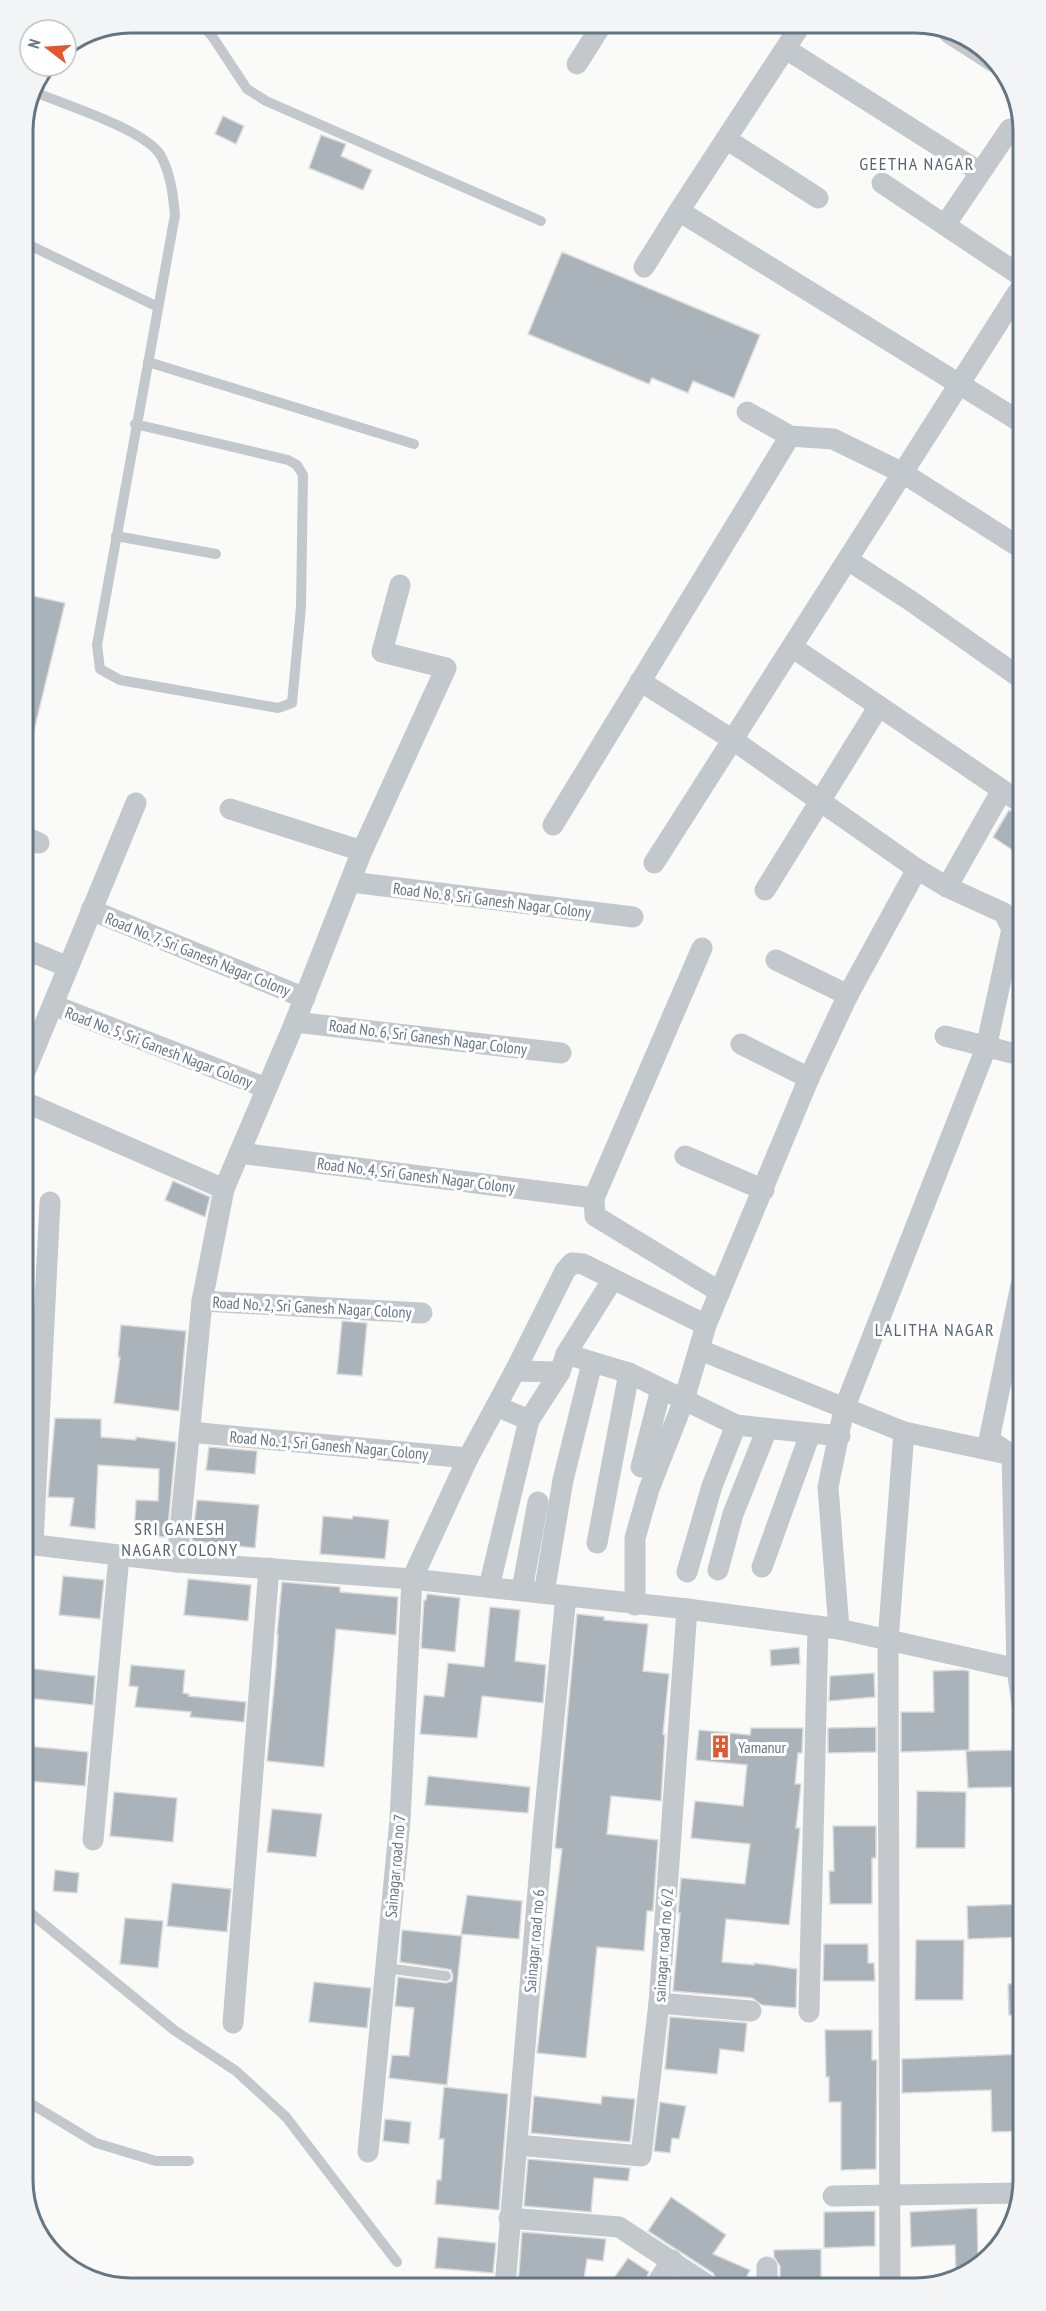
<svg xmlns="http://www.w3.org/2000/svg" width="1046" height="2311" font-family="'PT Sans Narrow',sans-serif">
<rect width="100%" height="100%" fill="#fafaf8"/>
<g fill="#aab3b9" stroke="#dcdcda" stroke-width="1.5">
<polygon points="223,116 244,126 236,144 215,134"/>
<polygon points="321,135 346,144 341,156 372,170 363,190 309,168"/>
<polygon points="562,252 760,335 734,398 693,381 688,393 652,378 649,384 528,334"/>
<polygon points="24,594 65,603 30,747 24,746"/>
<polygon points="1009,810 1020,815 1020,840 1014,851 993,837"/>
<polygon points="173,1181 210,1197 205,1217 165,1200"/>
<polygon points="342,1321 367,1323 362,1376 337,1374"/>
<polygon points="121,1325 186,1331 179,1411 114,1403 120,1357 118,1357"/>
<polygon points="55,1418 101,1419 101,1437 136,1440 136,1437 176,1442 167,1537 134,1536 136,1500 158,1501 159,1469 98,1465 95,1529 70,1526 74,1498 48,1497"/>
<polygon points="209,1447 257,1451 255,1474 206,1470"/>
<polygon points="197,1500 259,1505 255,1548 192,1541"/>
<polygon points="323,1516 352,1519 353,1516 389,1520 385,1559 320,1554"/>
<polygon points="63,1576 104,1580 100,1619 59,1615"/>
<polygon points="188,1579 251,1585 248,1621 184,1615"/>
<polygon points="282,1582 340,1587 340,1592 398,1597 396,1635 336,1629 324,1767 267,1761 276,1667 278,1635 277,1635"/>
<polygon points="427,1594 460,1598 455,1652 421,1648 424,1600 426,1600"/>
<polygon points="490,1607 520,1610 515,1661 546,1665 543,1703 482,1696 477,1738 420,1734 424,1695 444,1697 448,1663 484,1667"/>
<polygon points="577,1614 604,1617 604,1620 648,1624 643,1671 669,1674 663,1734 665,1735 661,1801 611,1796 607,1834 658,1840 653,1911 647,1911 644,1951 597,1947 586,2058 537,2053 562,1849 555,1848"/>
<polygon points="799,1647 800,1664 771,1666 770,1650"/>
<polygon points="131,1665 185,1670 183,1693 189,1694 189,1696 246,1702 244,1722 190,1717 191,1712 135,1707 138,1687 129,1686"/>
<polygon points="27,1668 95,1676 93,1705 27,1698"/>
<polygon points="963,1670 969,1671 969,1750 901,1752 901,1712 934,1712 933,1671"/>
<polygon points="874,1673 875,1697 829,1701 830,1676"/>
<polygon points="876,1727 876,1752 828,1753 828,1728"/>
<polygon points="751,1728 803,1728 802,1753 798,1753 795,1784 801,1784 796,1828 800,1828 789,1925 726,1919 722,1962 754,1965 754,1963 797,1969 796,2008 762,2005 752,1998 673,1991 680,1913 678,1913 681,1878 745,1884 750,1844 691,1838 695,1801 743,1806 747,1765 696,1760 699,1730 750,1735"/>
<polygon points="27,1746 88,1752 85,1786 27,1781"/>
<polygon points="1015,1750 1014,1787 968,1788 966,1751"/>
<polygon points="428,1776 530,1787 528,1813 425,1805"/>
<polygon points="917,1791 966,1792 965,1848 916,1848"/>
<polygon points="114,1792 177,1798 173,1842 110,1836"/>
<polygon points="272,1809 322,1814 316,1857 267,1852"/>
<polygon points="833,1826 876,1826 876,1858 872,1858 872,1904 830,1904 829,1871 834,1871"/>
<polygon points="55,1870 79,1873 77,1893 53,1891"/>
<polygon points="172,1883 231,1889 227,1932 167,1926"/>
<polygon points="467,1895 522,1901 519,1939 461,1934"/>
<polygon points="1023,1904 1023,1937 968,1939 967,1906"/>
<polygon points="125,1918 163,1921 158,1968 120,1964"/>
<polygon points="402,1930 462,1936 447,2085 389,2078 392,2055 409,2056 414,2008 395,2006 398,1977 446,1983 452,1981 453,1976 451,1970 447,1969 400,1962"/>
<polygon points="916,1940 964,1940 963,2000 915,2000"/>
<polygon points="824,1944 868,1944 868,1963 874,1963 875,1981 823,1981"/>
<polygon points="314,1982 371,1988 367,2028 309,2022"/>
<polygon points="1023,1983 1023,2015 1009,2015 1008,1984"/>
<polygon points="670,2017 747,2023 744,2052 720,2049 717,2074 665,2069"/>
<polygon points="825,2030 872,2030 872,2060 877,2060 876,2169 841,2170 841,2102 829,2102 829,2077 826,2077"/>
<polygon points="1023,2054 1023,2131 992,2132 991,2090 902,2093 902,2059"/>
<polygon points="444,2087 508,2094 499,2210 435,2204 437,2180 441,2180 444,2139 439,2139"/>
<polygon points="534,2096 601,2104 602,2096 635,2099 630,2142 531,2133"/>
<polygon points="660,2102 686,2106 679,2139 672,2138 670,2153 654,2151"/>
<polygon points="385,2119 411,2122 409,2144 383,2141"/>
<polygon points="528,2159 630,2168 628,2181 594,2178 591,2212 524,2206"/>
<polygon points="671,2197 726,2235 713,2254 750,2270 743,2284 719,2284 713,2273 648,2231"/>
<polygon points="977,2208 978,2262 956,2278 955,2245 911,2247 910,2212"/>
<polygon points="875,2211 875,2246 824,2248 824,2212"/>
<polygon points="522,2232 606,2239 603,2261 587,2259 583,2285 518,2286"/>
<polygon points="438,2237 496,2243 493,2273 435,2268"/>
<polygon points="821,2249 821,2284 780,2284 780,2266 774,2257 774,2250"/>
<polygon points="628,2258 649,2272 643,2285 609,2285"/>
</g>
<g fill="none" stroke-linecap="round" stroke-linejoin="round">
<g stroke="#c3c8cc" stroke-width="10">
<polyline points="200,23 212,36 247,89 266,101 541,221"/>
<path d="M37 93C66 105 146 130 161 156 171 175 173 195 175 215L97 645 100 669 120 680 278 708 292 703 301 607 303 475 297 465 288 460 135 424"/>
<polyline points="23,242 158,307"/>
<polyline points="148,362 414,444"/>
<polyline points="116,536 216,554"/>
<polyline points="28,1911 174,2030 236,2071 286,2117 397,2262"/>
<polyline points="386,1968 446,1976"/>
<polyline points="28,2102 96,2143 156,2161 189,2161"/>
</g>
<g stroke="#c3c8cc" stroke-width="21">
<polyline points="802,23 726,139 818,198"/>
<polyline points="949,33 994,62"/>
<polyline points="786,49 980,172"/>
<polyline points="577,64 603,23"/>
<polyline points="726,139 679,211 1019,421"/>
<polyline points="882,183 1018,274"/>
<polyline points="945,225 1010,129"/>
<polyline points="644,267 679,211"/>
<polyline points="747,412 790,436 833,439 903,473 1019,547"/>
<polyline points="848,560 911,601 1019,677"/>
<polyline points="792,647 1020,802"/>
<polyline points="640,681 733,740 917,869 947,887 1004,913 1012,929 986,1048 844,1409 828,1487 839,1629"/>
<polyline points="553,825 790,436"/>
<polyline points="25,837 39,843"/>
<polyline points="362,851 446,668 382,652 400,585"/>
<polyline points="654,863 1018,292"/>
<polyline points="351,882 633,917"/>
<polyline points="947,887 1002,790"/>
<polyline points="765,890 879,706"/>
<polyline points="91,910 305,998"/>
<polyline points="702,948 594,1198 595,1216 720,1292"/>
<polyline points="25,949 68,967"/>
<polyline points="776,960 848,995"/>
<polyline points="53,1005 266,1088"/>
<polyline points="295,1022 561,1053"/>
<polyline points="945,1036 1020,1055"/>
<polyline points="741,1044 809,1078"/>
<polyline points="25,1072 136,803"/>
<polyline points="25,1102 224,1189"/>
<polyline points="239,1153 594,1198"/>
<polyline points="685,1156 764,1190"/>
<polyline points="202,1301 422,1313"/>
<polyline points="700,1350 904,1432 1012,1455 1021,1455"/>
<polyline points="566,1354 629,1373 736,1425 840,1436"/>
<polyline points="515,1371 560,1372"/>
<polyline points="496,1406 529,1420"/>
<polyline points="190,1432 468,1458"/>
<polyline points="1009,1453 989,1440 1021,1285"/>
<polyline points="1012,1455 1017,1668 1022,1705"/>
<polyline points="641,1467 661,1389"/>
<polyline points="597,1543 629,1373"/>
<polyline points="27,1544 177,1562 412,1579 687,1609 839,1629 1022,1670"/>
<polyline points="33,1544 50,1202"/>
<polyline points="177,1562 202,1301 224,1189 295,1022 362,851 230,809"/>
<polyline points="762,1567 810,1434"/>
<polyline points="718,1570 733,1514 767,1429"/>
<polyline points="687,1572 712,1486 736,1425"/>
<polyline points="489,1587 529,1420 560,1372 566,1354 613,1279"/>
<polyline points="522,1590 538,1502"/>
<polyline points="544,1593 563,1480 592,1363"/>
<polyline points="635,1605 635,1538 649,1489 684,1400 706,1325 809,1078 848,995 917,869"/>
<polyline points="93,1840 119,1556"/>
<polyline points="659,2003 751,2011"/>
<polyline points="809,2012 818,1626"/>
<polyline points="233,2023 269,1568"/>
<polyline points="517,2145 641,2156 659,2003 687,1609"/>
<polyline points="368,2152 400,1820 412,1579 468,1458 515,1371 565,1271 572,1263 583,1264 706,1325"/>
<polyline points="833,2196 1019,2193"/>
<polyline points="509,2218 619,2227 706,2284"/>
<polyline points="890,2283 888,1641 904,1432"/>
<polyline points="767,2284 767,2267"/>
<polyline points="656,2285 672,2260"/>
<polyline points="505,2286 543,1830 566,1596"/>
</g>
</g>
<defs>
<symbol id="building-bare" viewBox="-9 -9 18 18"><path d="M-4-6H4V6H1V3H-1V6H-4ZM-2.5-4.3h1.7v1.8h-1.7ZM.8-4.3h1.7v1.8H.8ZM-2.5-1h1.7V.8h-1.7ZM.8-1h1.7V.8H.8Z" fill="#e4572e" stroke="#fff" stroke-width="2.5" paint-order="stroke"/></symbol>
</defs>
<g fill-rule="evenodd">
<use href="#building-bare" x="704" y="1730" width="33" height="33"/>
</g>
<g text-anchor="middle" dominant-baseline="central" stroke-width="6" stroke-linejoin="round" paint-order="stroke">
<g font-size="16" fill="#657683" stroke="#fff">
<text transform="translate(492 900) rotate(7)">Road No. 8, Sri Ganesh Nagar Colony</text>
<text transform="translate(198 954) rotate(22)">Road No. 7, Sri Ganesh Nagar Colony</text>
<text transform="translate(428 1037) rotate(7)">Road No. 6, Sri Ganesh Nagar Colony</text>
<text transform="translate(159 1047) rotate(21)">Road No. 5, Sri Ganesh Nagar Colony</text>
<text transform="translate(416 1175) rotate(7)">Road No. 4, Sri Ganesh Nagar Colony</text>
<text transform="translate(312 1307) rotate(3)">Road No. 2, Sri Ganesh Nagar Colony</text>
<text transform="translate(329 1445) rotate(5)">Road No. 1, Sri Ganesh Nagar Colony</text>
<text transform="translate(395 1866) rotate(-85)">Sainagar road no 7</text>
<text transform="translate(534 1941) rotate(-85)">Sainagar road no 6</text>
<text transform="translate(663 1945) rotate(-86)">sainagar road no 6/2</text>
</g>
<g font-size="16" fill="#657683" stroke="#fff" text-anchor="start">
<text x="738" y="1747">Yamanur</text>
</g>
<g font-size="18" letter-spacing="1.5" fill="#57646e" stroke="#fff">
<text x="917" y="163">GEETHA NAGAR</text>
<text x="935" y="1329">LALITHA NAGAR</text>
<text x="180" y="1528">SRI GANESH<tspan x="180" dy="21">NAGAR COLONY</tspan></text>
</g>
</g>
<path d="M0 0H1046V2311H0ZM131 33H915A98 98 0 0 1 1013 131V2180A98 98 0 0 1 915 2278H131A98 98 0 0 1 33 2180V131A98 98 0 0 1 131 33Z" fill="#f3f4f5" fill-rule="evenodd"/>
<path fill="none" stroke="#657683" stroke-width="3" d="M131 33H915A98 98 0 0 1 1013 131V2180A98 98 0 0 1 915 2278H131A98 98 0 0 1 33 2180V131A98 98 0 0 1 131 33Z"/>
<g transform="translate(48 48) rotate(287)"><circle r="28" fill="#ffffff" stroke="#c1c8cd" stroke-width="1.5"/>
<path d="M0-4.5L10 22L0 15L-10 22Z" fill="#e4572e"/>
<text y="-9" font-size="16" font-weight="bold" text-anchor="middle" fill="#657683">N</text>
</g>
</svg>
